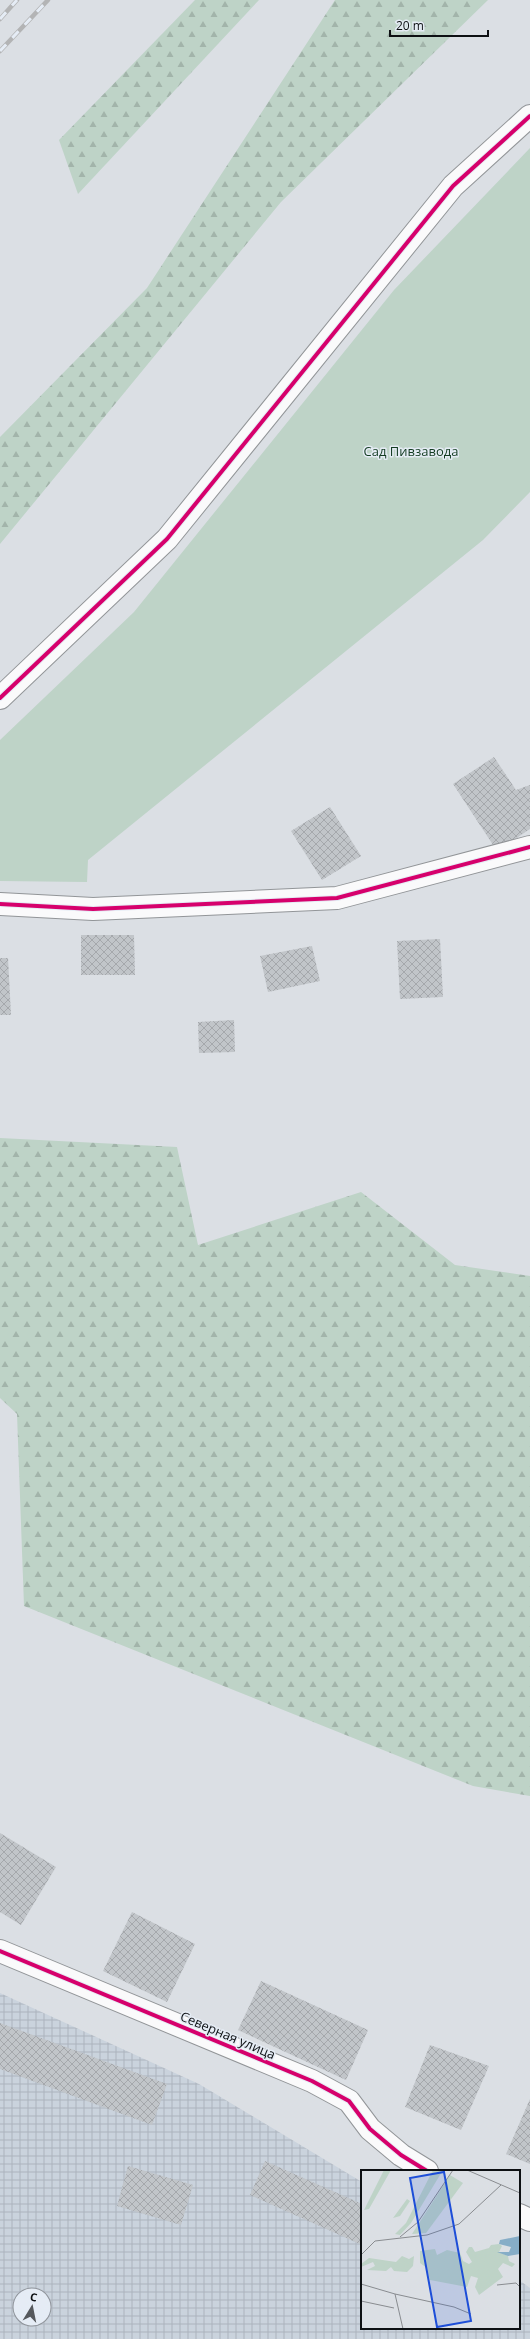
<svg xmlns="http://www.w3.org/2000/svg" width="530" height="2339" font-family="'Open Sans',sans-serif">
<defs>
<pattern id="industrial-grid" width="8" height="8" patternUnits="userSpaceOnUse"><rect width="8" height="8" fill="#cad3dd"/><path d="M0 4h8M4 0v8" fill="none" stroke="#acb4bd"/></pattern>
<pattern id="forest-firs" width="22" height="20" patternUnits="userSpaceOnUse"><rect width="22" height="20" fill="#bed3c7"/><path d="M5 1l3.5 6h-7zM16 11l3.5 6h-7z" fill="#a2b4aa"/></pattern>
<pattern id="building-cross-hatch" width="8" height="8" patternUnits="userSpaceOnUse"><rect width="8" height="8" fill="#c1c5c9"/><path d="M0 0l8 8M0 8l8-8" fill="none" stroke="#a5a8ac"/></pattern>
</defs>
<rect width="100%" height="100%" fill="#dbdfe4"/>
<path fill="url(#industrial-grid)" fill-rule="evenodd" d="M0 1993 199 2084 362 2182V2328H519V2280L530 2288V2339H0ZM20 2295H44V2319H20Z"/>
<g fill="url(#forest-firs)">
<polygon points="195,0 259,0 78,194 59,140"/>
<polygon points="335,0 488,0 281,202 0,544 0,437 147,288"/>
<polygon points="0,1138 177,1147 198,1245 361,1192 455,1265 530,1276 530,1796 473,1786 24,1606 17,1414 0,1398"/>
</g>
<polygon fill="#bed3c7" points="530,148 530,492 483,540 88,860 87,882 0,881 0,740 134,612 394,290"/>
<g fill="url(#building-cross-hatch)">
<polygon points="494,757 516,790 530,785 530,829 497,851 453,784"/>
<polygon points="330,807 361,856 322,880 291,831"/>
<polygon points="81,935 134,935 135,975 81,975"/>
<polygon points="440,939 443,997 400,999 397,941"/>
<polygon points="312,946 320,981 268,992 260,956"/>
<polygon points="0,958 8,958 11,1015 0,1015"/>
<polygon points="234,1020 235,1052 199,1053 198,1022"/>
<polygon points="0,1833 56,1867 21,1925 0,1912"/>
<polygon points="132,1912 195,1944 167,2002 103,1971"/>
<polygon points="261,1981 368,2030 346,2080 238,2030"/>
<polygon points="0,2023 167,2084 152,2125 0,2069"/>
<polygon points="430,2045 489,2066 461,2130 405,2107"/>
<polygon points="530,2099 530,2164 506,2154"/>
<polygon points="265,2161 362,2204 362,2245 250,2195"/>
<polygon points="128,2166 193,2185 181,2225 117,2206"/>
</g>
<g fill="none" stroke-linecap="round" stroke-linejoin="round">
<defs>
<g id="minor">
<polyline points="0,698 167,539 453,186 530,116"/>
<polyline points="0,904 93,909 337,898 530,847"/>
<polyline points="0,1951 312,2081 349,2101 370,2129 401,2155 427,2171"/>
<polyline points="519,2215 530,2220"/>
</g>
</defs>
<use href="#minor" stroke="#929598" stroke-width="24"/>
<use href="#minor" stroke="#fafafb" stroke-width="22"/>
<defs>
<g id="rail">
<polyline points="0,19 17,0"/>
<polyline points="0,51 48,0"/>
</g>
</defs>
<use href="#rail" stroke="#b3b4b5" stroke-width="4.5"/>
<use href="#rail" stroke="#e5ecf5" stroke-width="3" stroke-dasharray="9" stroke-linecap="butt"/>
<defs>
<g id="cycleway">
<polyline points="0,698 167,539 453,186 530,116"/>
<polyline points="0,904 93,909 337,898 530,847"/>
<polyline points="0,1951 312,2081 349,2101 370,2129 401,2155 427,2171"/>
</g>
</defs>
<use href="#cycleway" stroke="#e5ecf5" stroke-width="6"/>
<use href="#cycleway" stroke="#d6006c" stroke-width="4"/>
</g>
<g text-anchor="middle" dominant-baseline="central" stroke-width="3" stroke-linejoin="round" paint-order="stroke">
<g font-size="13" fill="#133c22" stroke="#e5ecf5">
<text x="411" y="451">Сад Пивзавода</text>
</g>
<g font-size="13" fill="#0d1013" stroke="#e5ecf5">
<text transform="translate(228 2035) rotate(23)">Северная улица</text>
</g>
</g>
<g transform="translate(361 2170)">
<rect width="159" height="159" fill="#dbdfe4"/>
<path d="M23 0H30L8 39 3 40ZM72 0H82L50 53 39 65 34 64 45 53ZM46 29 49 31 39 46 32 48ZM138 74 141 76 138 82 147 86 148 91 154 94 151 97 142 93 137 99 142 107 118 125 114 117 117 108 110 106 106 117 69 110 66 98 59 93V81L74 79 76 85 86 80 99 83 102 91 108 94 111 92 105 82 108 77H111L114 82 128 78 130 75ZM41 86 48 89 53 86 52 96 46 102 33 101 30 97 25 101 6 100 14 96 12 92 0 97V94L8 88 35 92Z" fill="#bed3c7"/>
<path d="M89 5 102 13 65 63 51 64Z" fill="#bed3c7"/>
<path d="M159 66V84L147 86 136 82H148L150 77 138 74 139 70Z" fill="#86adc7"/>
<path fill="none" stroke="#898c90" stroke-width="1" d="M106 0 159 23M39 67 57 52 92 0M0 85 14 71 66 65 98 54 140 15M0 114 34 124 42 159M136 115 155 113 159 117M34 124 93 137 110 144M0 131 33 138"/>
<path fill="#1d4ed8" fill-opacity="0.15" stroke="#1d4ed8" stroke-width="2" d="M83 2 110 151 76 157 49 8Z"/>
<rect width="159" height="159" fill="none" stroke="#0d1013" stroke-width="2"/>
</g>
<g transform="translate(32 2307) rotate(10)"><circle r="19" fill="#e5ecf5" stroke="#8f949b"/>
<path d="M0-3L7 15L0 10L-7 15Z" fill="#55585c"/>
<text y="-6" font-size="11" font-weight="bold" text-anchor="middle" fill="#0d1013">С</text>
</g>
<path d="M390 30v6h98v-6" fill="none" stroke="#0d1013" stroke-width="2"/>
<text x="396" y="30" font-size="12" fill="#0d1013" stroke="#e5ecf5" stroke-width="3" paint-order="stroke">20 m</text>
</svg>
